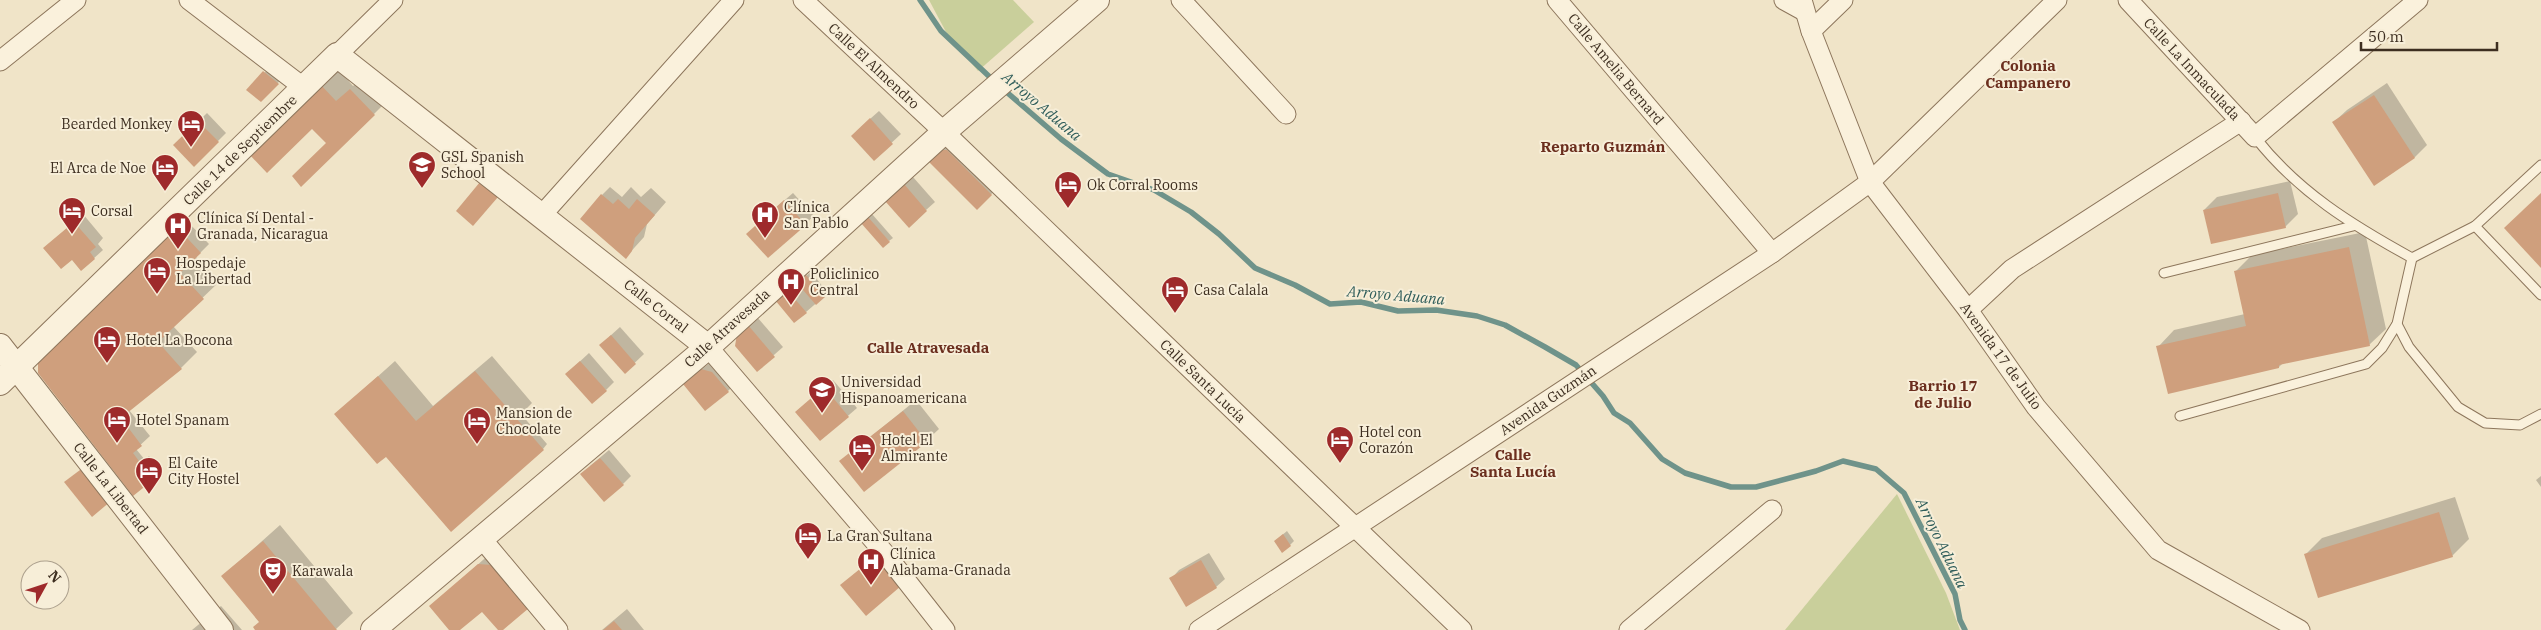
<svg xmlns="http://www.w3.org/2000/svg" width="2541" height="630" font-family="'IBM Plex Serif',serif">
<rect width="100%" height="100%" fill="#f0e4c8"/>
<g fill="#c9cf9b">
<polygon points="929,0 1013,0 1034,22 978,71 946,32"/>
<polygon points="1897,494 1946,593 1960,630 1785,630"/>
</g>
<g fill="#0003">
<polygon points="273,64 286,75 260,100 248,90"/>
<polygon points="337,68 353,86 367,74 390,98 374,114 327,143 312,128 250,153"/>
<polygon points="2387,83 2427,145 2415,157 2374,184 2334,122 2347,110"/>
<polygon points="879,111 901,134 874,159 861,127"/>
<polygon points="207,113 226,133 194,165 174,145"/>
<polygon points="947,142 999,186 977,209 929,160"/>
<polygon points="913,177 935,202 926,210 895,192"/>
<polygon points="2290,181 2298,214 2285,227 2204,210 2217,197"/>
<polygon points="610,187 622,197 631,187 641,197 651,188 666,202 647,224 644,237 626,257 602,195"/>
<polygon points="793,193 814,216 768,257 756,225"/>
<polygon points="83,214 103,238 98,244 103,250 82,269 73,258 45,248"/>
<polygon points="872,214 893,238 889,241 866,219"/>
<polygon points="186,220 209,244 196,257 219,282 173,326 197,352 181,368 129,410 150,436 136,449 145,460 149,456 161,471 133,494 39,373"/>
<polygon points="2365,232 2386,329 2369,345 2283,363 2279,367 2158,347 2174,330 2245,314 2235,272 2252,255"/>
<polygon points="811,272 828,293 806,312 776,300"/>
<polygon points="757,317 783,347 757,370 739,334"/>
<polygon points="620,327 644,354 625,372 609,337"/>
<polygon points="589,353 614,382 606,390 575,366"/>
<polygon points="492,356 532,403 521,414 547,444 543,449 386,455 336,414 395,361 433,406"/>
<polygon points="711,362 736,383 728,391 693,376"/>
<polygon points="833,380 857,408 820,440 796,412"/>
<polygon points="916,400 939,429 926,441 841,461"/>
<polygon points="609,450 631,476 623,484 590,466"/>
<polygon points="2541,476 2541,487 2536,480"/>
<polygon points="2455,497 2469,539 2452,556 2305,555 2322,538"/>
<polygon points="280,525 353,613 335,630 257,630 261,621 223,576"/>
<polygon points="1287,531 1294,541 1290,545 1275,541"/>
<polygon points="889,544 913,573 900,585 842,585"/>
<polygon points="492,552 501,630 482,610 458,630 451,630 431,606"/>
<polygon points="1209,553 1225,579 1216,587 1171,579 1179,570"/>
<polygon points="221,606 242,630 192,630"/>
<polygon points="627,609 644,630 602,630"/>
</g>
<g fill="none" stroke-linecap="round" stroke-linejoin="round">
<g stroke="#6f938a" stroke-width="5.5">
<polyline points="920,0 941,31 994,81"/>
<polyline points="1003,89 1061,139 1108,174 1154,190 1191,212 1219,234 1255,268 1295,285 1330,304 1361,302 1398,311 1436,310 1477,316 1505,325 1545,347 1576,365 1603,396 1614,413 1630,423 1662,459 1685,473 1731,487 1756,487 1816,471 1843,461 1876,469 1904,493 1955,594 1960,620 1965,630"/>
</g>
</g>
<g fill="#cf9f7d">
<polygon points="263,71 279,84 261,102 246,90"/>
<polygon points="320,84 336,101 350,89 375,115 301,187 292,176 326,143 312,129 267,173 248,153"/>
<polygon points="2374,95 2415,158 2374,186 2332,122"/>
<polygon points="870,118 893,144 874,161 851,136"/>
<polygon points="198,121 219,142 194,167 173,145"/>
<polygon points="937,150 947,150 992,195 977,210 927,160"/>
<polygon points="480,182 498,197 473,226 456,211"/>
<polygon points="904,184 927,211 909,228 885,201"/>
<polygon points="2278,193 2286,228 2211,244 2203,210"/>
<polygon points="2541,193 2541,268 2504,228"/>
<polygon points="601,194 613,204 618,199 629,209 637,199 655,215 635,238 632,251 626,259 580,219"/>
<polygon points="784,200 806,225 768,258 746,234"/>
<polygon points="868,217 890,242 883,248 861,223"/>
<polygon points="74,222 96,247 90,252 95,259 81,271 72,260 61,269 43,248"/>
<polygon points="177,227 201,253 180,273 204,299 158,342 182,369 121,418 142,446 133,453 153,480 133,496 38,373 38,358"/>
<polygon points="2349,247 2370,346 2279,365 2279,368 2168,394 2156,346 2246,326 2234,271"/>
<polygon points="806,275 825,297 816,305 797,283"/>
<polygon points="787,290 807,313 794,323 775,300"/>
<polygon points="748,325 775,357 757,372 735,346 737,334"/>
<polygon points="611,335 636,364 625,374 599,345"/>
<polygon points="580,361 607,391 592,404 565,374"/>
<polygon points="701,369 712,372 729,392 705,411 683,384"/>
<polygon points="475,371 544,450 451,532 386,457 377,464 334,414 378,376 416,421"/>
<polygon points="824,387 849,417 820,441 795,412"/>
<polygon points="903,411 927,442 864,492 839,461"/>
<polygon points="600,458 624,485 604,502 580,474"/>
<polygon points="84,467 111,501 92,517 64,482"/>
<polygon points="2439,512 2453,557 2318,598 2304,554"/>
<polygon points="1283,534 1291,546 1282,553 1274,541"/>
<polygon points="263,541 337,630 255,630 253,627 259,622 221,576"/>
<polygon points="876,556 901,586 866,616 840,585"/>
<polygon points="1201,560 1217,588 1186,607 1169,578"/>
<polygon points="478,564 492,565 529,608 503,630 498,630 482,612 460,630 449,630 429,606"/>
<polygon points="614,621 622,630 603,630"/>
</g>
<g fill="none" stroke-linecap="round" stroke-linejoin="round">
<defs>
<g id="service">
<path d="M2255 137C2298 192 2352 225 2412 258L2475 226 2541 165"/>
<polyline points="2475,226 2541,295"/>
<polyline points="2164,273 2353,226"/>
<polyline points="2397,324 2409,347 2458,407 2485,423 2520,425 2541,414"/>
<polyline points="2180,416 2366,364 2382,348 2397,324 2412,258"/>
</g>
<g id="minor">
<polyline points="189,0 303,87"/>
<polyline points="803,0 944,132 1462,630"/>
<polyline points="1181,0 1286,114"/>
<polyline points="1557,0 1772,253"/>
<polyline points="1784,0 1804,11"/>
<polyline points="1802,0 1811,31 1870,182 1968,310 2036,407 2158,550 2300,630"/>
<polyline points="2128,0 2255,137 2418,0"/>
<polyline points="1811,31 1843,0"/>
<polyline points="337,55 393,0"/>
<polyline points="0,61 76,0"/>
<polyline points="540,217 734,0"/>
<polyline points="1968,310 2012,269 2241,121"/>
<polyline points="708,347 887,556 945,630"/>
<polyline points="482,539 558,630"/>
<polyline points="1199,630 1772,253 1870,182 2057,0"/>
<polyline points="1629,630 1772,510"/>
</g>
<g id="tertiary">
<polyline points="0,346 221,630"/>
<polyline points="0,383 337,55 708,347"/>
<polyline points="373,630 708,347 944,132 1097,0"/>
</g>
</defs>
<use href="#service" stroke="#8d765c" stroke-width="11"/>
<use href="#minor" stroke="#8d765c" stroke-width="21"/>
<use href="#tertiary" stroke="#8d765c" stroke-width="26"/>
<use href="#service" stroke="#faf1dc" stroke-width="9"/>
<use href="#minor" stroke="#faf1dc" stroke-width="19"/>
<use href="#tertiary" stroke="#faf1dc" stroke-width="24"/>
</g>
<defs>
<symbol id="hotel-pin" viewBox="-11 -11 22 30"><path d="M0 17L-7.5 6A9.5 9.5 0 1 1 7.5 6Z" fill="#9e2a2b" stroke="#f7eed8"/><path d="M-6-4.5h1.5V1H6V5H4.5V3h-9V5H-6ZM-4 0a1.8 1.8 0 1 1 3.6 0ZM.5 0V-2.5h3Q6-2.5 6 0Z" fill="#fff"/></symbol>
<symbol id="school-pin" viewBox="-11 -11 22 30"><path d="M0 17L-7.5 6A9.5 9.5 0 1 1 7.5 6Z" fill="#9e2a2b" stroke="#f7eed8"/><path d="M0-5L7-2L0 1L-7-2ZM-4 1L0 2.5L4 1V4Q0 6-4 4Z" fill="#fff"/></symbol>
<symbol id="hospital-pin" viewBox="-11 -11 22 30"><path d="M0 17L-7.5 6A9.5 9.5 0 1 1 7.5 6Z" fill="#9e2a2b" stroke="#f7eed8"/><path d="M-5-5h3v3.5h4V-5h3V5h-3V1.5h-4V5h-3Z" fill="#fff"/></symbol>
<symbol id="university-pin" viewBox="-11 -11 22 30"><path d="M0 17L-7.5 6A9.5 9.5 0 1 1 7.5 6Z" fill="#9e2a2b" stroke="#f7eed8"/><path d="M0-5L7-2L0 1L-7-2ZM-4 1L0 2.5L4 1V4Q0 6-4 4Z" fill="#fff"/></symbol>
<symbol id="theatre-pin" viewBox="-11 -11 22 30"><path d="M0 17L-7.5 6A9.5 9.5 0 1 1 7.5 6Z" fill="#9e2a2b" stroke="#f7eed8"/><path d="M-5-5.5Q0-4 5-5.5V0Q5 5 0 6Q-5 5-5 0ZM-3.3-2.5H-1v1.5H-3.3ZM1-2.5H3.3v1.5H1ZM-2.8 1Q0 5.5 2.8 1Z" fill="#fff"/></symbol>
</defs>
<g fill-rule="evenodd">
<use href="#hotel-pin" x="175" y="108" width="32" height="43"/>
<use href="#school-pin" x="406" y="149" width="32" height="43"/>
<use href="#hotel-pin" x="149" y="152" width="32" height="43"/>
<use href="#hotel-pin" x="1052" y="169" width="32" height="43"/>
<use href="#hotel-pin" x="56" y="195" width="32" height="43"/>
<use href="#hospital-pin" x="749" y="199" width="32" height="43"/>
<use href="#hospital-pin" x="162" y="210" width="32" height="43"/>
<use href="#hotel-pin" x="141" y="255" width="32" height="43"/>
<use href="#hospital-pin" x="775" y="266" width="32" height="43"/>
<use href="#hotel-pin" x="1159" y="274" width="32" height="43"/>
<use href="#hotel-pin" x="91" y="324" width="32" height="43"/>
<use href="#university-pin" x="806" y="374" width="32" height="43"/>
<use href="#hotel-pin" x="101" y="404" width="32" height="43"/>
<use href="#hotel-pin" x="461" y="405" width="32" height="43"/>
<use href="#hotel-pin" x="1324" y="424" width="32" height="43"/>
<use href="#hotel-pin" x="846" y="432" width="32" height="43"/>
<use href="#hotel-pin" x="133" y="455" width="32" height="43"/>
<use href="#hotel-pin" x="792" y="520" width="32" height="43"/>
<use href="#hospital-pin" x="855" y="546" width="32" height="43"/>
<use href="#theatre-pin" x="257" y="555" width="32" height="43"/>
</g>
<g text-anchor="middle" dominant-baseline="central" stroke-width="4" stroke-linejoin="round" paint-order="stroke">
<g font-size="14" fill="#3d2e20" stroke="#f7eed8">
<text transform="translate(874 66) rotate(43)">Calle El Almendro</text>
<text transform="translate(1616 69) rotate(50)">Calle Amelia Bernard</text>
<text transform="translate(2192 69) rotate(47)">Calle La Inmaculada</text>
<text transform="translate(240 150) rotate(-44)">Calle 14 de Septiembre</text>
<text transform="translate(656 306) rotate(38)">Calle Corral</text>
<text transform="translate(727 328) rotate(-42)">Calle Atravesada</text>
<text transform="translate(2001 356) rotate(54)">Avenida 17 de Julio</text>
<text transform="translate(1203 381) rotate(44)">Calle Santa Lucía</text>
<text transform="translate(1548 400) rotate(-34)">Avenida Guzmán</text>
<text transform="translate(111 488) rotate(52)">Calle La Libertad</text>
</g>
<g font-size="14" fill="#3d2e20" stroke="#f7eed8" text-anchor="start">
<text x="172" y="124" text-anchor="end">Bearded Monkey</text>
<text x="441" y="157">GSL Spanish<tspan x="441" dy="16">School</tspan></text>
<text x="146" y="168" text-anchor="end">El Arca de Noe</text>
<text x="1087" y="185">Ok Corral Rooms</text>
<text x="784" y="207">Clínica<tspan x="784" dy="16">San Pablo</tspan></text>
<text x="91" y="211">Corsal</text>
<text x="197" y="218">Clínica Sí Dental -<tspan x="197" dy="16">Granada, Nicaragua</tspan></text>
<text x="176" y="263">Hospedaje<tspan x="176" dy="16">La Libertad</tspan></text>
<text x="810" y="274">Policlinico<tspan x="810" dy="16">Central</tspan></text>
<text x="1194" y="290">Casa Calala</text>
<text x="126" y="340">Hotel La Bocona</text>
<text x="841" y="382">Universidad<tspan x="841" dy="16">Hispanoamericana</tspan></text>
<text x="496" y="413">Mansion de<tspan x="496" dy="16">Chocolate</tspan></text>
<text x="136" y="420">Hotel Spanam</text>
<text x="1359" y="432">Hotel con<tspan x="1359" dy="16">Corazón</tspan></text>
<text x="881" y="440">Hotel El<tspan x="881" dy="16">Almirante</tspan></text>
<text x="168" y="463">El Caite<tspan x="168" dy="16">City Hostel</tspan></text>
<text x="827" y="536">La Gran Sultana</text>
<text x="890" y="554">Clínica<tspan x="890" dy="16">Alabama-Granada</tspan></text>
<text x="292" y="571">Karawala</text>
</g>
<g font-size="15" font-weight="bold" fill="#6b2e1e" stroke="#f7eed8">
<text x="2028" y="65">Colonia<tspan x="2028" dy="17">Campanero</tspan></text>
<text x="1603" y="146">Reparto Guzmán</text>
<text x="928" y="347">Calle Atravesada</text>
<text x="1943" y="385">Barrio 17<tspan x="1943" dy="17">de Julio</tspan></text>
<text x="1513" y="454">Calle<tspan x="1513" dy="17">Santa Lucía</tspan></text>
</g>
<g font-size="15" font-style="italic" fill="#2f5d5a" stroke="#f7eed8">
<text transform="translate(1042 106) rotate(40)">Arroyo Aduana</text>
<text transform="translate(1396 295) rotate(5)">Arroyo Aduana</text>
<text transform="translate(1942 543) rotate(64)">Arroyo Aduana</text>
</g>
</g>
<g transform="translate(45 585) rotate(50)"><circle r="24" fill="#f7eed8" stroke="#ada18e"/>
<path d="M0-4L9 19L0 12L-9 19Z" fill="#9e2a2b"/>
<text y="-8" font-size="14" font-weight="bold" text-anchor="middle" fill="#3d2e20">N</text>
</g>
<path d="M2361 42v8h136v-8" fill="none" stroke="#3d2e20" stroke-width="2.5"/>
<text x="2368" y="42" font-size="15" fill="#3d2e20" stroke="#f7eed8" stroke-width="4" paint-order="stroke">50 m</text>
</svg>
